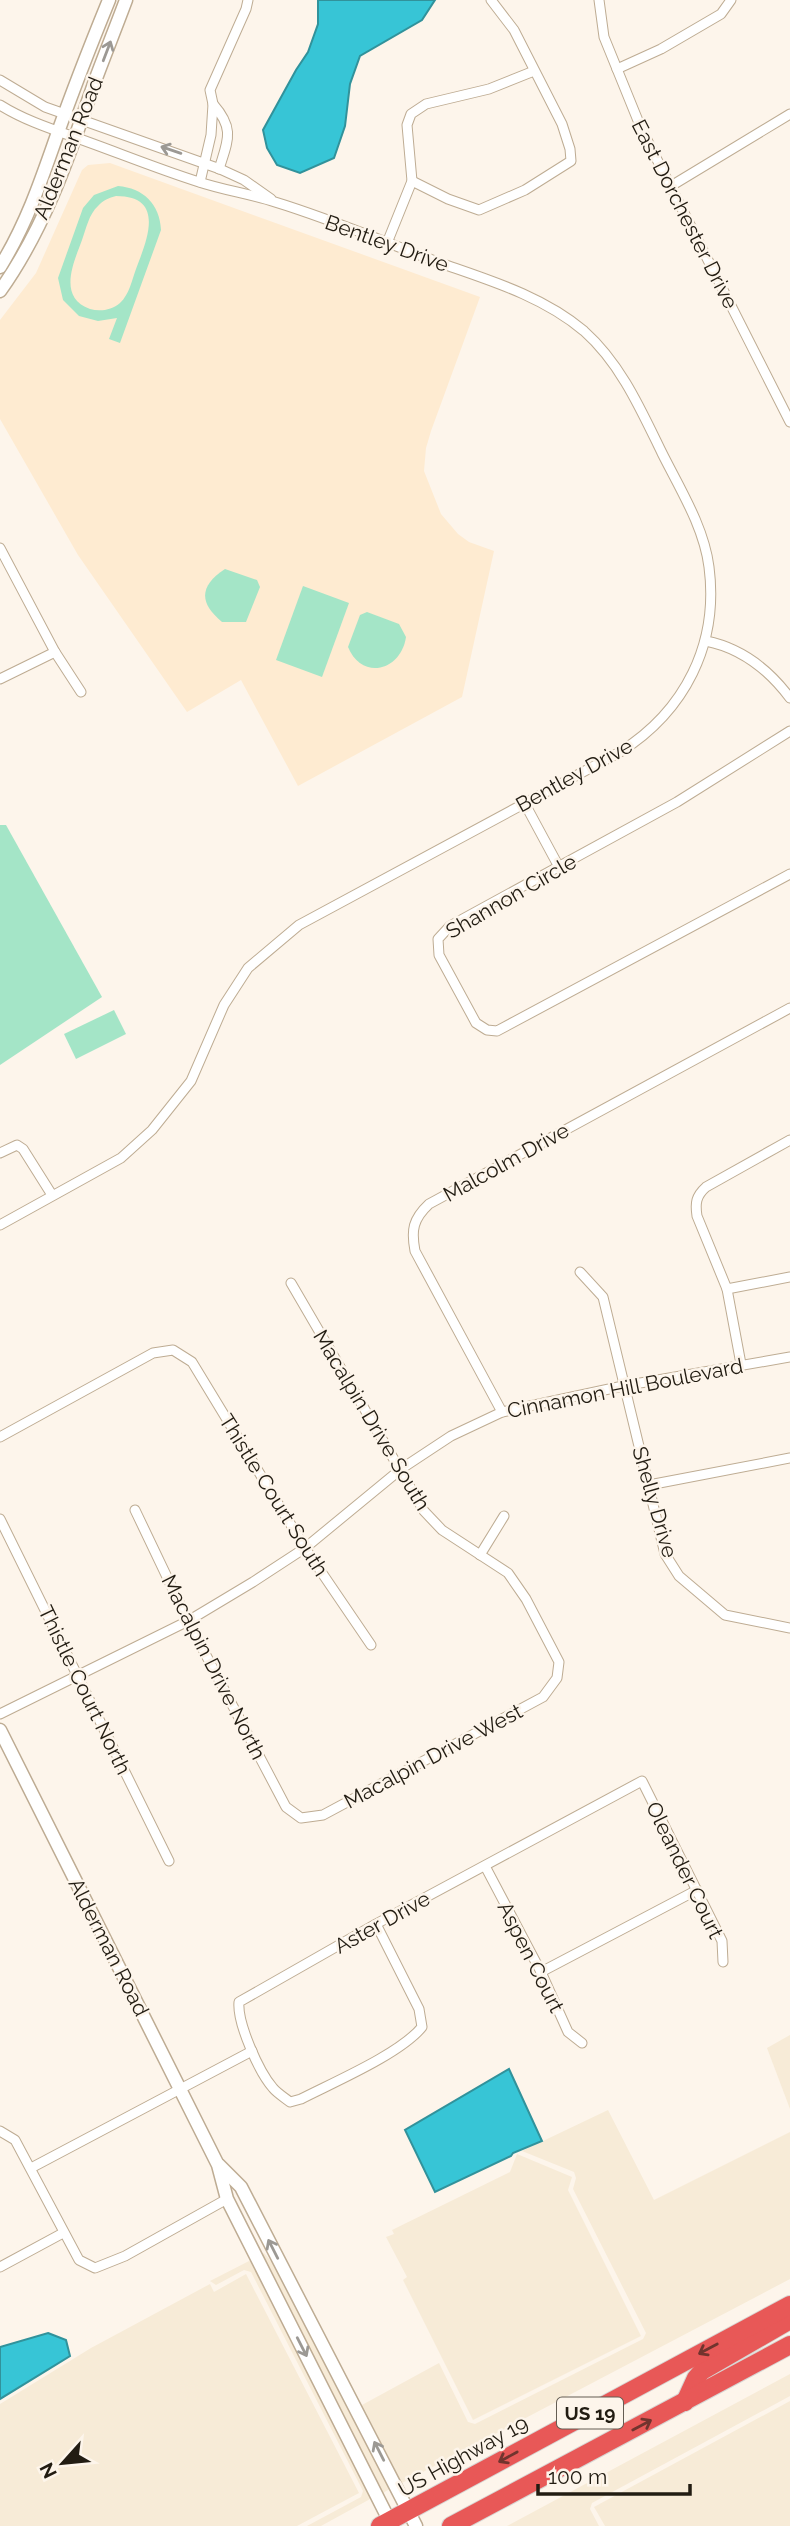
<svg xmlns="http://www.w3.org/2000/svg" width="790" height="2526" font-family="Raleway,sans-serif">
<rect width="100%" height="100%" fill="#fdf5eb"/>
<g fill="#f7ebd7">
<polygon points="790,2035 790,2109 767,2048"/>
<polygon points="608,2110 654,2200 790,2132 790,2279 402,2483 362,2405 439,2363 468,2422 475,2424 643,2339 646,2333 573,2189 576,2178 574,2172 522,2151"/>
<polygon points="517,2154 572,2177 568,2190 641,2336 473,2420 403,2280 407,2277 386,2237 394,2234 392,2230 510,2172"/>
<polygon points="264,2253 275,2266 391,2488 383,2493 262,2254"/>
<polygon points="251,2260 372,2498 321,2526 307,2526 361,2497 363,2491 251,2272 244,2270 216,2285 210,2281"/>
<polygon points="246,2274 359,2493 297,2526 0,2526 0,2404 91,2348 210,2284 214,2292"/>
<polygon points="790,2374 790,2396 592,2503 590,2509 599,2526 507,2526"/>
<polygon points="790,2401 790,2526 605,2526 594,2507"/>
</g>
<polygon fill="#feebd1" points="110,163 480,297 431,431 426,448 424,471 441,514 458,534 469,542 494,551 462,697 298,786 241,680 187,712 78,555 0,419 0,320 36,273 82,170 88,165"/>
<g fill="#a4e5c7" fill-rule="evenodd">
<path d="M118 186C143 188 160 204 161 230L120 343 109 339 117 318 98 321 79 316 63 300 58 278 83 208 94 195ZM116 196C167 196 146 242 136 269 132 280 129 295 120 303 112 310 100 312 90 309 57 297 74 262 82 240 86 229 89 214 98 206 103 200 109 198 116 196Z"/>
<path d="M225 569 257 580 260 587 246 622H222C199 603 199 586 225 569Z"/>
<polygon points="303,586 349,603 322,677 276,660"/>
<path d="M367 612 399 624 406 637C401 671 362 681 348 647L360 615Z"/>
<polygon points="0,825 6,825 102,997 0,1065"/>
<polygon points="114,1010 126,1034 76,1059 64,1034"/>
</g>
<g fill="#37c5d6" stroke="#31929b" stroke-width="2">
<polygon points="318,0 435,0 422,20 360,56 350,84 345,126 334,158 300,173 277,165 267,148 263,130 296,70 308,52 318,24"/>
<polygon points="509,2069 542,2141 513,2153 511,2156 435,2192 405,2130"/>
<polygon points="48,2333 66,2340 70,2356 0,2399 0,2347"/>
</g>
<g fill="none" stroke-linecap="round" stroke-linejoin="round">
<defs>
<g id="street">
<polyline points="599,0 604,37 641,128 790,422"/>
<polyline points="617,69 661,49 721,14 731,0"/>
<polyline points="0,80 45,107 220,169 244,180 271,199"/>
<polyline points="213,104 210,90 246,9 248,0"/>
<path d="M0 105C27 122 58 131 88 142 124 155 161 170 199 182 223 190 250 194 275 202 331 219 387 243 443 264 492 281 544 297 584 331 621 364 641 410 662 453 680 489 704 527 709 567 719 644 685 711 620 752L299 925 248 968 224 1005 191 1081 152 1130 121 1158 0 1225"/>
<polyline points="412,181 448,199 479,210 525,190 571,161 570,149 562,124 514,30 491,0"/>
<path d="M200 182 211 135 213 104C235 129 228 140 219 169"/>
<polyline points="671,186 790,114"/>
<polyline points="387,243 412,181 407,125 411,114 426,104 489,89 534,71"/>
<polyline points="0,548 55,652 81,692"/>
<path d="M706 641C741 648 769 670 790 698"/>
<polyline points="0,679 55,652"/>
<polyline points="790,731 677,802 450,926 438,939 439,955 476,1023 487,1030 497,1031 790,874"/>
<polyline points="525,804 559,867"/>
<path d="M790 1140 706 1187C696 1196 695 1203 697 1216L727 1289 790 1277"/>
<polyline points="0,1153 17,1145 23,1149 52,1195"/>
<polyline points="580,1272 603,1297 665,1554 679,1576 725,1615 790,1628"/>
<polyline points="727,1289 741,1364"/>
<path d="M502 1412 415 1251C411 1230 413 1219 429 1204L790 1008"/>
<polyline points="0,1437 153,1353 173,1350 192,1362 305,1548 371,1645"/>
<polyline points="649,1485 790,1458"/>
<polyline points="135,1510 188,1621 286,1807 301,1818 323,1815 543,1697 557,1678 559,1662 526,1599 508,1573 442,1530 424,1511 291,1283"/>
<polyline points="0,1519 169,1861"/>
<polyline points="480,1555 504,1516"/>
<polyline points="0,1714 188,1621 253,1582 305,1548 401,1469 451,1436 502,1412 623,1386 790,1357"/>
<polyline points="485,1866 541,1972 568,2032 582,2043"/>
<path d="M376 1924 419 2009 422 2027C400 2054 334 2082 301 2099L290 2102C285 2098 277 2093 273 2088 259 2072 237 2023 239 2002L376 1924 642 1781 722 1941 723 1962"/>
<polyline points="541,1972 697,1890"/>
<polyline points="0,2131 15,2140 79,2260 95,2268 125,2256 227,2199"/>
<polyline points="31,2168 252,2051"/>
<polyline points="0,2267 63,2233"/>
</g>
<g id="secondary">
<path d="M0 267C26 225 41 181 57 135 73 90 91 44 109 0"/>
<path d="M0 291C45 228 70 153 95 81 105 54 116 27 126 0"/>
<polyline points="0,1730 218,2165 227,2199 392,2526"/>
<polyline points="219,2165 241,2187 416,2526"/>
</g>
<g id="highway">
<polyline points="685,2402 696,2378 702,2371 790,2320"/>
<polyline points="380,2526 790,2305"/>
<polyline points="451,2526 790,2345"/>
</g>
</defs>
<use href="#street" stroke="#beac93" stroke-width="11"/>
<use href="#secondary" stroke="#beac93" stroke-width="15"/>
<use href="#highway" stroke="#d7d6d4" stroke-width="20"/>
<use href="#street" stroke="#fff" stroke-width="9"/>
<use href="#secondary" stroke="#fff" stroke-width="12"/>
<use href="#highway" stroke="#e85857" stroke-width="18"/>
</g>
<defs><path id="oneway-shaft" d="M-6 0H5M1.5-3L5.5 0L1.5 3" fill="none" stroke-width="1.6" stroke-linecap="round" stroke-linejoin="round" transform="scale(1.75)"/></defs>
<g stroke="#9c9994">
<use href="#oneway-shaft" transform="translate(107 51) rotate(-69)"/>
<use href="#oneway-shaft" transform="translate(171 150) rotate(-161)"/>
<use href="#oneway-shaft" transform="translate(273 2249) rotate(-117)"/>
<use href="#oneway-shaft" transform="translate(302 2347) rotate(63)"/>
<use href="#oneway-shaft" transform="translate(379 2451) rotate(-117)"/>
</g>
<g stroke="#71342e">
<use href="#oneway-shaft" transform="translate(708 2349) rotate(152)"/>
<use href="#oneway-shaft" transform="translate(642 2425) rotate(-28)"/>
<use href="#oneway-shaft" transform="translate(508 2457) rotate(151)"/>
</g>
<g text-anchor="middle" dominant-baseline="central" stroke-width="5" stroke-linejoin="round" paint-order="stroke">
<rect fill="#fdf5eb" stroke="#645d53" stroke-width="2" x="557" y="2397.5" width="66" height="31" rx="5"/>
<g font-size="19" font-weight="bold" fill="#221c12">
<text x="590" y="2413">US 19</text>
</g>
<g font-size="21" fill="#221c12" stroke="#fdf5eb">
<text transform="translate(68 148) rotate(-68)">Alderman Road</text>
<text transform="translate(685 214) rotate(63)">East Dorchester Drive</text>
<text transform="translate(387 243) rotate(20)">Bentley Drive</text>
<text transform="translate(574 775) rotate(-29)">Bentley Drive</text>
<text transform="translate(511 896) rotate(-30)">Shannon Circle</text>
<text transform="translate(506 1162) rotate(-29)">Malcolm Drive</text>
<text transform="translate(625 1388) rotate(-11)">Cinnamon Hill Boulevard</text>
<text transform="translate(372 1420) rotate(59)">Macalpin Drive South</text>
<text transform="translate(274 1495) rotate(58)">Thistle Court South</text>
<text transform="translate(655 1502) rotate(74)">Shelly Drive</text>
<text transform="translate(214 1667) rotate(63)">Macalpin Drive North</text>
<text transform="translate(85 1690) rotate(64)">Thistle Court North</text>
<text transform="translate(433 1756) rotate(-28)">Macalpin Drive West</text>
<text transform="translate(685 1870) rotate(64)">Oleander Court</text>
<text transform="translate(382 1922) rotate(-29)">Aster Drive</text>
<text transform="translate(109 1947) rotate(63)">Alderman Road</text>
<text transform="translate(531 1957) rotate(63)">Aspen Court</text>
<text transform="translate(463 2456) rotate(-29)">US Highway 19</text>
</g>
</g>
<g transform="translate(63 2463) rotate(243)" stroke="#fdf5eb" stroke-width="5" paint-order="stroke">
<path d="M0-5L12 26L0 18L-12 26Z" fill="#221c12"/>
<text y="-10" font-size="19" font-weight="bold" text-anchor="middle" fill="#221c12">N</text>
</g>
<path d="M538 2484v10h152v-10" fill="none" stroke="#221c12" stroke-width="3.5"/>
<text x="548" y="2484" font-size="21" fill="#221c12" stroke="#fdf5eb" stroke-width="5" paint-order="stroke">100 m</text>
</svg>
